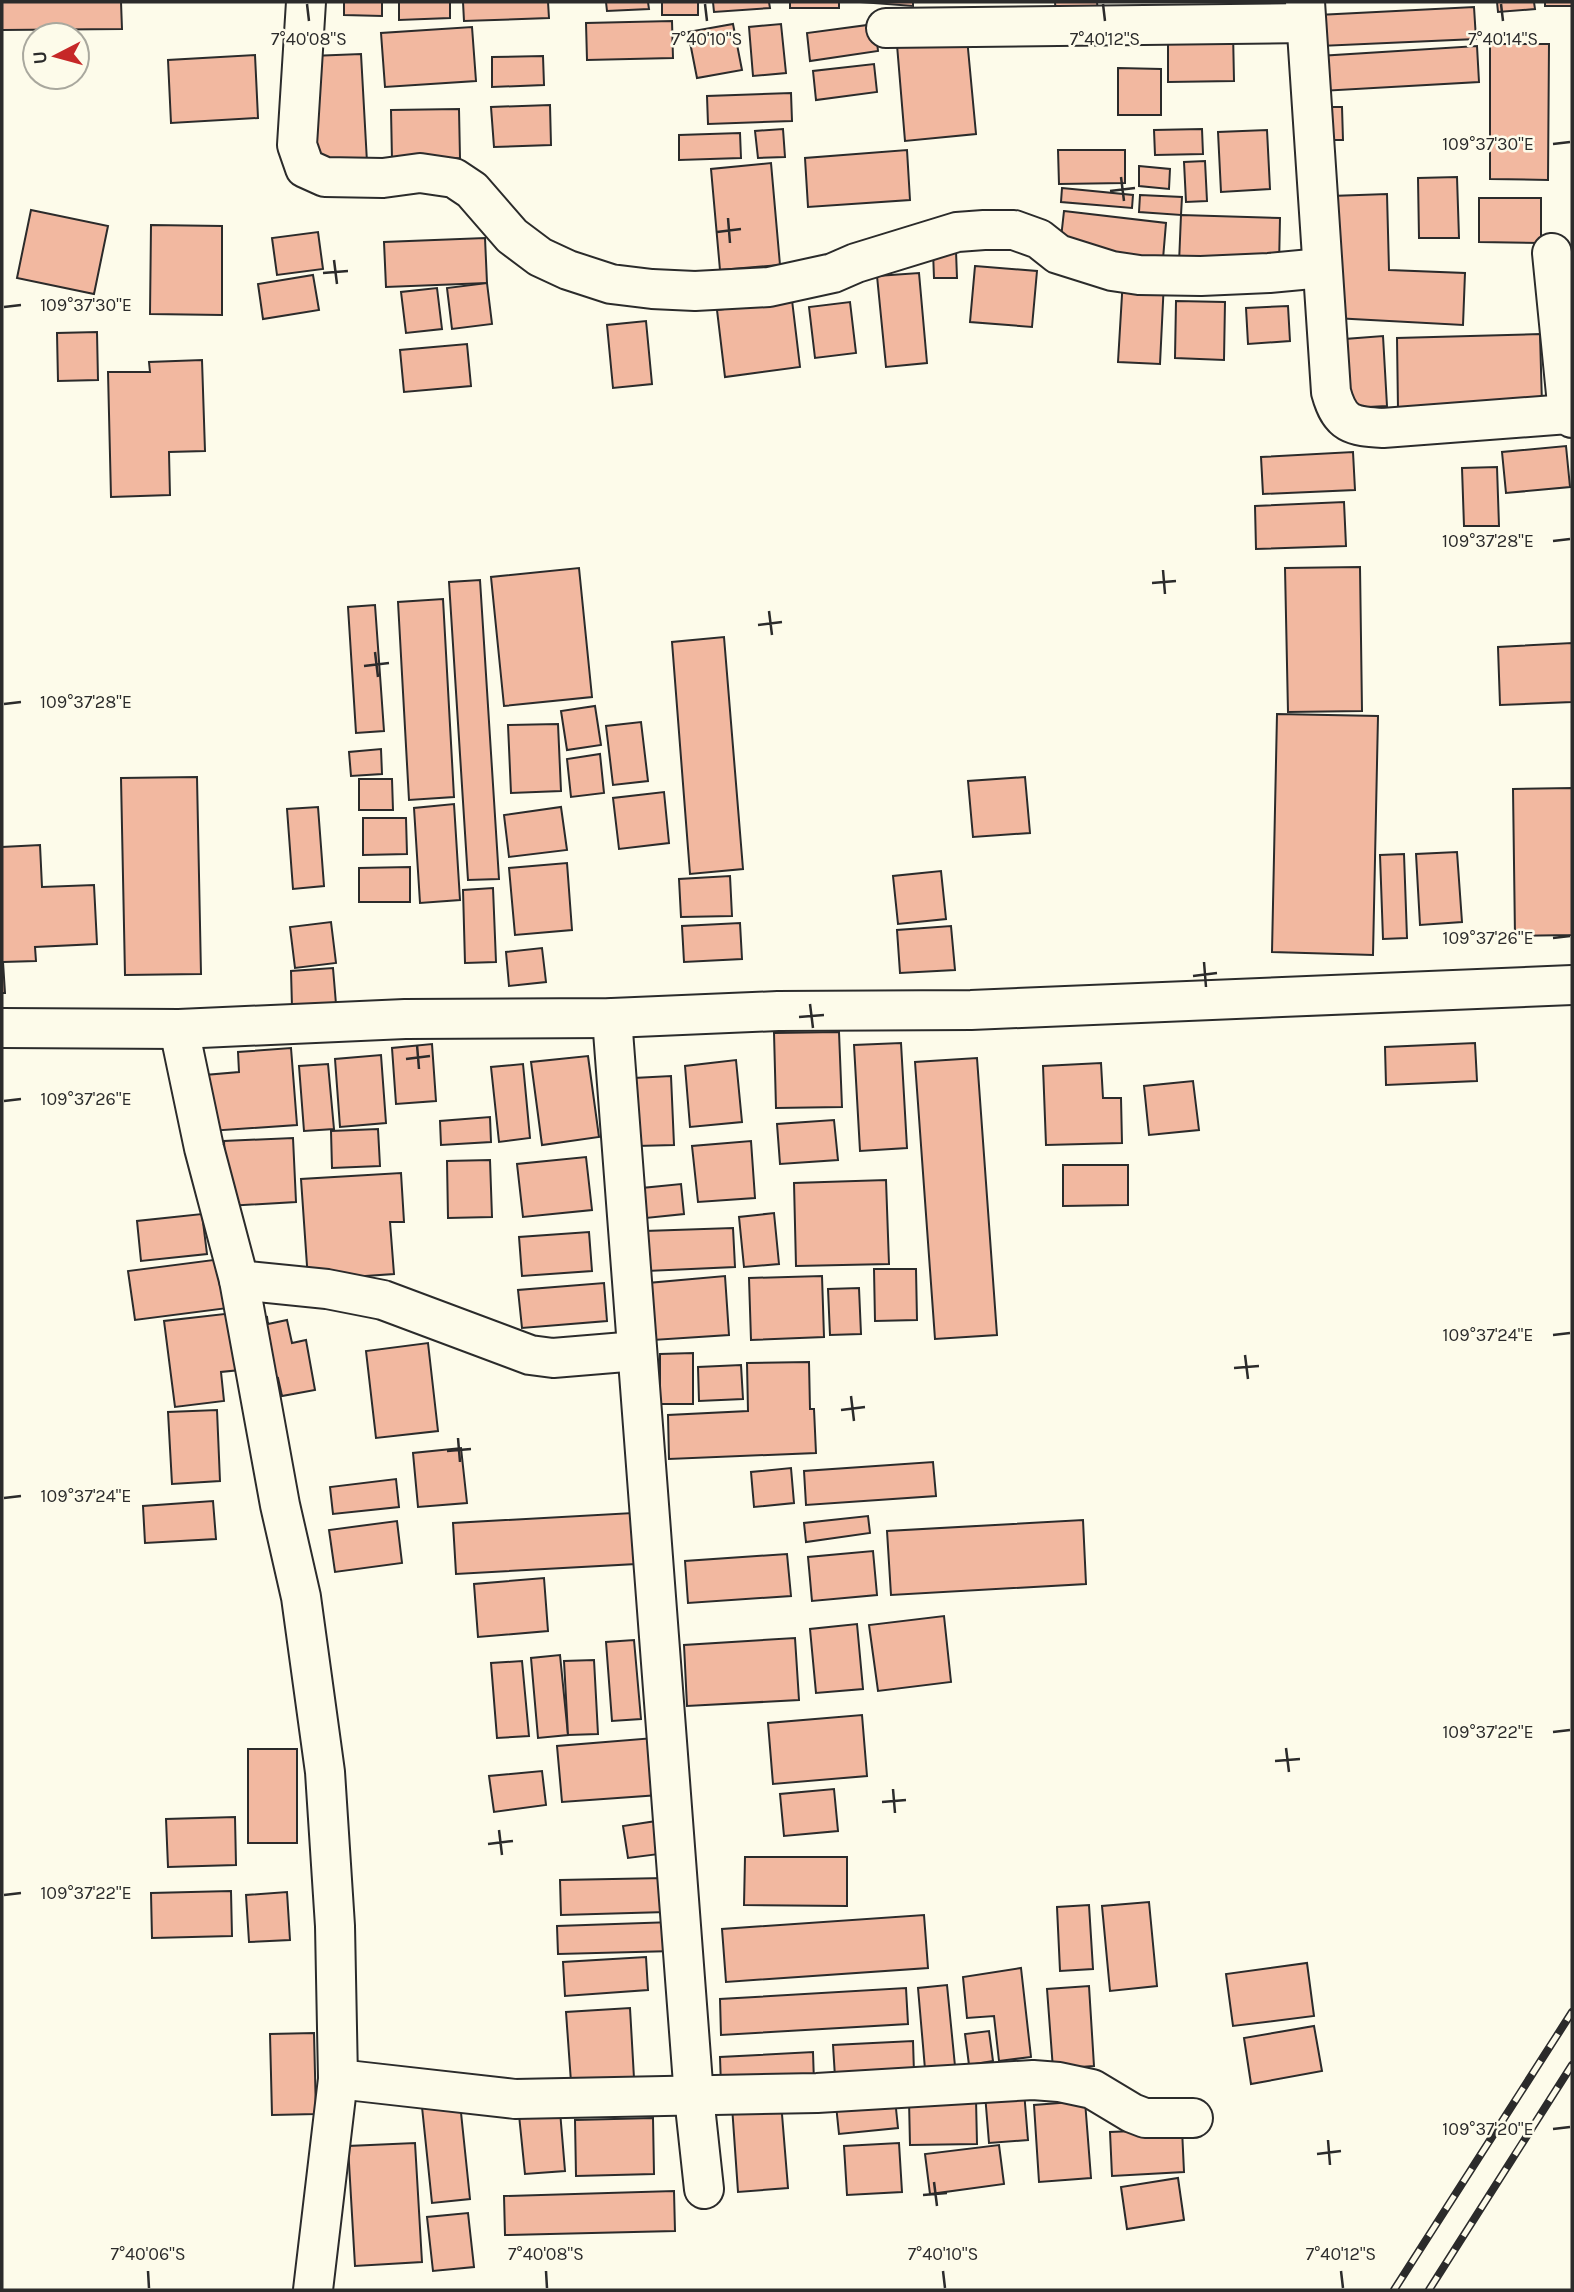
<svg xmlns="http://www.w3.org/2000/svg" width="1574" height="2292" font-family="Karla,sans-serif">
<rect width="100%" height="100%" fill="#fdfbea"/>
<g fill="#f2b8a0" stroke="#2b2b2b" stroke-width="2">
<polygon points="2,2 121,2 122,29 2,30"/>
<polygon points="344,2 382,2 382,16 344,15"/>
<polygon points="399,2 450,2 450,18 399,20"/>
<polygon points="463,2 548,2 549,18 464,21"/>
<polygon points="606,2 648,2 649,9 607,11"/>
<rect x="662" y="2" width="36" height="13"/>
<polygon points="713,2 769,2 770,8 714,12"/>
<rect x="790" y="2" width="49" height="6"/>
<polygon points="860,2 913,2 913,6"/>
<polygon points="1055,2 1097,2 1098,14 1056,17"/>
<polygon points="1497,2 1534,2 1535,9 1498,12"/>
<rect x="1545" y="2" width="27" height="4"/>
<polygon points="1474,7 1476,39 1320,46 1318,15"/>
<polygon points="672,21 673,58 587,60 586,23"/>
<polygon points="733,24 742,70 697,78 688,32"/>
<polygon points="781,24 786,73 753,76 749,27"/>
<polygon points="875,24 878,51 810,61 807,33"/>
<polygon points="472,27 476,81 385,87 381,33"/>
<polygon points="1233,31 1234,81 1168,82 1168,32"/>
<polygon points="967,38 976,134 905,141 897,45"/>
<polygon points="1490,44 1549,44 1548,180 1490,179"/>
<polygon points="1477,46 1479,82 1321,91 1319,56"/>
<polygon points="361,54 367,162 316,165 311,56"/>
<polygon points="255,55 258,118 171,123 168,60"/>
<polygon points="543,56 544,85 492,87 492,57"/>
<polygon points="874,64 877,92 816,100 813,71"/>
<polygon points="1118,68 1161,69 1161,115 1118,115"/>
<polygon points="791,93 792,121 708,124 707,96"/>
<polygon points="550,105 551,145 494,147 491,107"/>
<polygon points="1317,107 1342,107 1343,140 1317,140"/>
<polygon points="459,109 460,158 392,160 391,110"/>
<polygon points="783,129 785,157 758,158 755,131"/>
<polygon points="1202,129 1203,154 1155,155 1154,130"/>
<polygon points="1267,130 1270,189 1221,192 1218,132"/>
<polygon points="740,133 741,158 679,160 679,135"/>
<polygon points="907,150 910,200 808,207 805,158"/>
<polygon points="1058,150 1125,150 1125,183 1059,184"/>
<polygon points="1205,161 1207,201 1186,202 1184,162"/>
<polygon points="771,163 780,265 720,270 711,169"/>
<polygon points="1139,166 1170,169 1169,189 1139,186"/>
<polygon points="1457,177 1459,238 1419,238 1418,178"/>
<polygon points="1062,188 1133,195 1132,208 1061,202"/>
<polygon points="1387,194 1389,270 1465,273 1463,325 1334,318 1331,196"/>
<polygon points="1140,195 1182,197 1181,215 1139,212"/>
<polygon points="1479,198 1541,198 1541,243 1479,242"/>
<polygon points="31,210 108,226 94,294 17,278"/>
<polygon points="1064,211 1166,223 1163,259 1060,247"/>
<polygon points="1181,215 1280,218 1279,266 1179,263"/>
<polygon points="151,225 222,226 222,315 150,314"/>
<polygon points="318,232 323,269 277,275 272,238"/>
<polygon points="485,238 487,283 386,287 384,242"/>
<polygon points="933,251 956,251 957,278 934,278"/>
<polygon points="975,266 1037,271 1032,327 970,322"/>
<polygon points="919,273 927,363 886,367 877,276"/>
<polygon points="313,275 319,310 263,319 258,284"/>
<polygon points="1123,278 1164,281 1160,364 1118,362"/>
<polygon points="487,283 492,324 452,329 447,288"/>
<polygon points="437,288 442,329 406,333 401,292"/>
<polygon points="792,300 800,367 725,377 717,310"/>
<polygon points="1176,301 1225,302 1224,360 1175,358"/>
<polygon points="850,302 856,353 815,358 809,307"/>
<polygon points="1288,306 1290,341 1248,344 1246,308"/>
<polygon points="646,321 652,384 613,388 607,325"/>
<polygon points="97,332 98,380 58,381 57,333"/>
<polygon points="1540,334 1542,405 1398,409 1397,338"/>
<polygon points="1383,336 1387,406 1349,408 1345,339"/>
<polygon points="467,344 471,386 404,392 400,350"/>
<polygon points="202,360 205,451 169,452 170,495 111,497 108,372 150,372 149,362"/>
<polygon points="1566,446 1570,487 1506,493 1502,452"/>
<polygon points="1353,452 1355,490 1263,494 1261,457"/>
<polygon points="1497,467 1499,526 1464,526 1462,468"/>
<polygon points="1344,502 1346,546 1256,549 1255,506"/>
<polygon points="1360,567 1362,711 1288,712 1285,568"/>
<polygon points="579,568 592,697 504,706 491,577"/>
<polygon points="480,580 499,879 468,880 449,582"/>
<polygon points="443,599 454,797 409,800 398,602"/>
<polygon points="375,605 384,731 356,733 348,607"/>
<polygon points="724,637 743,869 690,874 672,642"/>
<polygon points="1572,643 1572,702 1500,705 1498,647"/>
<polygon points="595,706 601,745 567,750 561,711"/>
<polygon points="1277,714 1378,716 1373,955 1272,952"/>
<polygon points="641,722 648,781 613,785 606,726"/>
<polygon points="558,724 561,791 511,793 508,725"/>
<polygon points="381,749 382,774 351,776 349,752"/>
<polygon points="600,754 604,793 571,797 567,759"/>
<polygon points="197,777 201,974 125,975 121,778"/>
<polygon points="1025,777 1030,833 973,837 968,781"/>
<polygon points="359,779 392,779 393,810 359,810"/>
<polygon points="1572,788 1572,935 1515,936 1513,789"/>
<polygon points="664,792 669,843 619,849 613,798"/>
<polygon points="454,804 460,900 420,903 414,808"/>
<polygon points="318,807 324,886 293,889 287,809"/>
<polygon points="561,807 567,850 509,857 504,815"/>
<polygon points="363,818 406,818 407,854 363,855"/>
<polygon points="40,845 42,887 94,885 97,944 35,947 36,961 3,962 5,993 2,993 2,847"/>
<polygon points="1457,852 1462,922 1420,925 1416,854"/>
<polygon points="1404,854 1407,938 1383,939 1380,855"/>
<polygon points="567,863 572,930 515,935 509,868"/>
<polygon points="410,867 410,902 359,902 359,868"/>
<polygon points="941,871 946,919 898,924 893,876"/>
<polygon points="730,876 732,916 681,917 679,879"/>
<polygon points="493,888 496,962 465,963 463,890"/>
<polygon points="331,922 336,963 295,968 290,927"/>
<polygon points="740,923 742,959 684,962 682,926"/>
<polygon points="951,926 955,970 900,973 897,930"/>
<polygon points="542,948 546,982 509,986 506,952"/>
<polygon points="333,968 336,1004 292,1007 291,971"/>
<polygon points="839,1032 842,1107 776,1108 774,1033"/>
<polygon points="901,1043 907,1148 860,1151 854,1045"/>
<polygon points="1475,1043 1477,1081 1386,1085 1385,1047"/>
<polygon points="432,1044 436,1101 396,1104 392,1048"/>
<polygon points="291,1048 297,1125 209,1131 205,1075 239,1072 238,1052"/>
<polygon points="381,1055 386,1123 340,1127 335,1059"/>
<polygon points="588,1056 599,1137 542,1145 531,1062"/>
<polygon points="977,1058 997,1335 935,1339 915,1062"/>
<polygon points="736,1060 742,1122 690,1127 685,1066"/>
<polygon points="1101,1063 1103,1098 1121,1098 1122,1143 1046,1145 1043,1066"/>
<polygon points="328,1064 334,1129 304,1131 299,1066"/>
<polygon points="523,1064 530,1138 499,1142 491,1067"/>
<polygon points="671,1076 674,1145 637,1146 634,1078"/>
<polygon points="1193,1081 1199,1130 1149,1135 1144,1086"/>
<polygon points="490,1117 491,1142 441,1145 440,1121"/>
<polygon points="834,1120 838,1160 780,1164 777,1124"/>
<polygon points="378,1129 380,1166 332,1168 331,1131"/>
<polygon points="293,1138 296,1202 227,1206 224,1141"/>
<polygon points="751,1141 755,1198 698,1202 692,1146"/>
<polygon points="586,1157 592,1210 523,1217 517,1164"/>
<polygon points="490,1160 492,1217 448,1218 447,1161"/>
<polygon points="1063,1165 1128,1165 1128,1205 1063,1206"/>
<polygon points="401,1173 404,1222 390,1222 394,1274 308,1280 301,1179"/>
<polygon points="886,1180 889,1264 796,1266 794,1183"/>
<polygon points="681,1184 684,1214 646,1218 642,1188"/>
<polygon points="774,1213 779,1264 744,1267 739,1217"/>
<polygon points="202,1214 207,1254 141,1261 137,1221"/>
<polygon points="733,1228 735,1267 647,1271 645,1231"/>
<polygon points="589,1232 592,1271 522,1276 519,1237"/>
<polygon points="221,1259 228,1308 135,1320 128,1271"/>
<polygon points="874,1269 916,1269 917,1320 875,1321"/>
<polygon points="725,1276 729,1335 653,1340 648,1283"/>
<polygon points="822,1276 824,1337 751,1340 749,1278"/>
<polygon points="604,1283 607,1321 522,1328 518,1290"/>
<polygon points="859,1288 861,1334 830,1335 828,1289"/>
<polygon points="233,1313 240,1370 221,1372 224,1401 175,1407 164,1321"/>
<polygon points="267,1317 268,1324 287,1320 292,1343 306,1340 315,1390 282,1396 278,1378 261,1382 249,1321"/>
<polygon points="428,1343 438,1431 376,1438 366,1351"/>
<polygon points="693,1353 693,1404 660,1404 660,1354"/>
<polygon points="809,1362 810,1409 814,1409 816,1453 669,1459 668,1415 748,1411 747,1363"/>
<polygon points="741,1365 743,1399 699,1401 698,1367"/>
<polygon points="217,1410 220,1481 172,1484 168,1412"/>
<polygon points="461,1448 467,1503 418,1507 413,1453"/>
<polygon points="933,1462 936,1496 806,1505 804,1471"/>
<polygon points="791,1468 794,1503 754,1507 751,1472"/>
<polygon points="396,1479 399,1507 333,1514 330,1487"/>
<polygon points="213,1501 216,1539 145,1543 143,1506"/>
<polygon points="633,1513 636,1564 456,1574 453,1523"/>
<polygon points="868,1516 870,1533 806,1542 804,1523"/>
<polygon points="1083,1520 1086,1584 891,1595 887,1531"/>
<polygon points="397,1521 402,1563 335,1572 329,1530"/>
<polygon points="873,1551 877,1595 812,1601 808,1557"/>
<polygon points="787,1554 791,1596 688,1603 685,1561"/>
<polygon points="544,1578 548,1631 478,1637 474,1584"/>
<polygon points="944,1616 951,1682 878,1691 869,1625"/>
<polygon points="857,1624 863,1689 816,1693 810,1629"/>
<polygon points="795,1638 799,1700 687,1706 684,1645"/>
<polygon points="634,1640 641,1719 612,1721 606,1642"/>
<polygon points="560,1655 568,1735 538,1738 531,1658"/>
<polygon points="594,1660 598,1734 568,1735 564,1661"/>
<polygon points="522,1661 529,1736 497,1738 491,1663"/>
<polygon points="862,1715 867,1776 773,1784 768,1723"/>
<polygon points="654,1738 659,1795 562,1802 557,1746"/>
<rect x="248" y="1749" width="49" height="94"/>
<polygon points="542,1771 546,1805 494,1812 489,1776"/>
<polygon points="834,1789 838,1831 784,1836 780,1794"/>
<polygon points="235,1817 236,1865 168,1867 166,1819"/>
<polygon points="663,1820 667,1853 628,1858 623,1826"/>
<polygon points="745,1857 847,1857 847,1906 744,1905"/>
<polygon points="665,1878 666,1912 561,1915 560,1880"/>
<polygon points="231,1891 232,1936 152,1938 151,1893"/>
<polygon points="287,1892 290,1940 249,1942 246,1895"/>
<polygon points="1149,1902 1157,1986 1110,1991 1102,1906"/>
<polygon points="1089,1905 1093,1969 1060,1971 1057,1907"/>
<polygon points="924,1915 928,1968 726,1982 722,1929"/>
<polygon points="673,1922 674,1951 558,1954 557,1926"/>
<polygon points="646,1957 648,1990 565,1996 563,1962"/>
<polygon points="1307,1963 1314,2016 1233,2026 1226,1974"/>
<polygon points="1021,1968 1031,2057 999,2061 994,2016 967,2018 963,1977"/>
<polygon points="947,1985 955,2066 925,2069 918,1988"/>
<polygon points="1089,1986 1094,2066 1053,2069 1047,1989"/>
<polygon points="906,1988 908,2024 721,2035 720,1999"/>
<polygon points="630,2008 634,2078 571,2082 566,2012"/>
<polygon points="1314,2026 1322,2071 1251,2084 1244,2038"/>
<polygon points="989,2031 993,2061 969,2065 965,2034"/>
<polygon points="314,2033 316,2114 272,2115 270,2034"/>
<polygon points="913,2041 914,2073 835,2077 833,2045"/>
<polygon points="813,2052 814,2083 721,2086 720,2057"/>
<polygon points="1024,2091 1028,2140 989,2143 985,2094"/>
<polygon points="895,2099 898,2128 839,2134 836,2105"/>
<polygon points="976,2099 977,2144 910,2145 909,2100"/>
<polygon points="1085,2101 1091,2178 1039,2182 1034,2105"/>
<polygon points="781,2102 788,2188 738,2192 732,2106"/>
<polygon points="460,2103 470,2199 432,2203 422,2107"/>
<polygon points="560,2111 565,2171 525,2174 519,2115"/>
<polygon points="653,2118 654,2174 576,2176 575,2120"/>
<polygon points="1182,2129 1184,2172 1112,2176 1110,2132"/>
<polygon points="415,2143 422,2262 355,2266 348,2146"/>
<polygon points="899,2143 902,2192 847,2195 844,2146"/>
<polygon points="999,2145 1004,2184 930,2194 925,2154"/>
<polygon points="1178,2178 1184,2220 1127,2229 1121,2187"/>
<polygon points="674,2191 675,2231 505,2235 504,2196"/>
<polygon points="468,2213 474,2267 433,2271 427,2217"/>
</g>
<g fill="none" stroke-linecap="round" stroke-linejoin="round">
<defs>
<g id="minor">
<polyline points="306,2 297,145 305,168 325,177 383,178 420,173 454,178 472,190 512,236 540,257 568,270 611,284 652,289 695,291 769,287 833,273 856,263 957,232 984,230 1014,230 1039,239 1058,254 1112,271 1139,275 1201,276 1269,273 1322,268"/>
<path d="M1305 2 1331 392C1340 425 1352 426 1383 428L1568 414 1572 418"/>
<polyline points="886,28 1306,23"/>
<polyline points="1552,253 1568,414"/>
<polyline points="612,1018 694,2097 704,2189"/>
<polyline points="2,1028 179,1029 405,1019 612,1018 778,1011 971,1010 1572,985"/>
<polyline points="179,1029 204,1148 239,1280 280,1505 301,1597 325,1772 335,1926 338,2079 313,2290"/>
<polyline points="239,1280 327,1289 383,1300 530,1355 553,1358 637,1351"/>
<polyline points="338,2079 515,2099 817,2093 1033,2080 1059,2082 1092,2089 1132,2113 1145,2118 1193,2118"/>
</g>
</defs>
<use href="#minor" stroke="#2b2b2b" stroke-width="42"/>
<use href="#minor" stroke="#fdfbea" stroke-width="38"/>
<defs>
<g id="rail">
<polyline points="1394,2290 1572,2012"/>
<polyline points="1429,2290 1572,2065"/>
</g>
</defs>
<use href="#rail" stroke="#2b2b2b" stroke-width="8"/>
<use href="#rail" stroke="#fdfbea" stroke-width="5" stroke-dasharray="16" stroke-linecap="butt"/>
</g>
<path fill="none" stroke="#2b2b2b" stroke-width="2.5" d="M307 4 309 21M705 4 707 21M1103 4 1105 21M1501 4 1503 21M1553 144 1570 142M1121 177 1124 201M1110 191 1135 188M728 218 730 243M717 232 741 229M334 260 337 284M323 273 348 271M4 307 21 305M1553 541 1570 539M1163 570 1165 594M1152 583 1176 581M769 611 772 635M758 625 782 622M375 652 378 677M364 666 389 663M4 704 21 702M1553 938 1570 936M1204 962 1206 987M1193 976 1217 973M810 1004 813 1028M799 1017 824 1015M417 1045 419 1069M406 1059 430 1056M4 1101 21 1099M1553 1335 1570 1333M1245 1355 1248 1379M1234 1368 1259 1366M851 1396 854 1421M841 1410 865 1407M458 1438 460 1462M447 1451 471 1449M4 1498 21 1496M1553 1732 1570 1730M1286 1748 1289 1772M1275 1761 1300 1759M893 1789 895 1813M882 1802 906 1800M499 1830 502 1855M488 1844 513 1841M4 1895 21 1893M1553 2129 1570 2127M1328 2140 1330 2165M1317 2154 1341 2151M934 2182 937 2206M923 2195 947 2193M148 2271 149 2288M546 2271 547 2288M943 2271 945 2288M1341 2271 1343 2288"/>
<g font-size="18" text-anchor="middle" fill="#2b2b2b" stroke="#fdfbea" stroke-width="5" stroke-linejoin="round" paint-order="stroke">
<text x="309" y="45">7°40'08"S</text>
<text x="707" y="45">7°40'10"S</text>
<text x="1105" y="45">7°40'12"S</text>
<text x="1503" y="45">7°40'14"S</text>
<text x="1488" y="150">109°37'30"E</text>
<text x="86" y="311">109°37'30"E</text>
<text x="1488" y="547">109°37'28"E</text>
<text x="86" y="708">109°37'28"E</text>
<text x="1488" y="944">109°37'26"E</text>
<text x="86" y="1105">109°37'26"E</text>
<text x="1488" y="1341">109°37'24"E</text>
<text x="86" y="1502">109°37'24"E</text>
<text x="1488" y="1738">109°37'22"E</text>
<text x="86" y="1899">109°37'22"E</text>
<text x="1488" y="2135">109°37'20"E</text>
<text x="148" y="2260">7°40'06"S</text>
<text x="546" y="2260">7°40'08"S</text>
<text x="943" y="2260">7°40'10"S</text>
<text x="1341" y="2260">7°40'12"S</text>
</g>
<rect width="1574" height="2292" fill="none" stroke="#2b2b2b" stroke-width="7"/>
<g transform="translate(56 56) rotate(264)"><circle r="33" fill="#fdfbea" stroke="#a9a89e" stroke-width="2"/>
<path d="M0-5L12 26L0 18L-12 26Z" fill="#c62828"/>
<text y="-10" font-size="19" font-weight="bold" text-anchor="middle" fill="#2b2b2b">U</text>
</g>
</svg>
